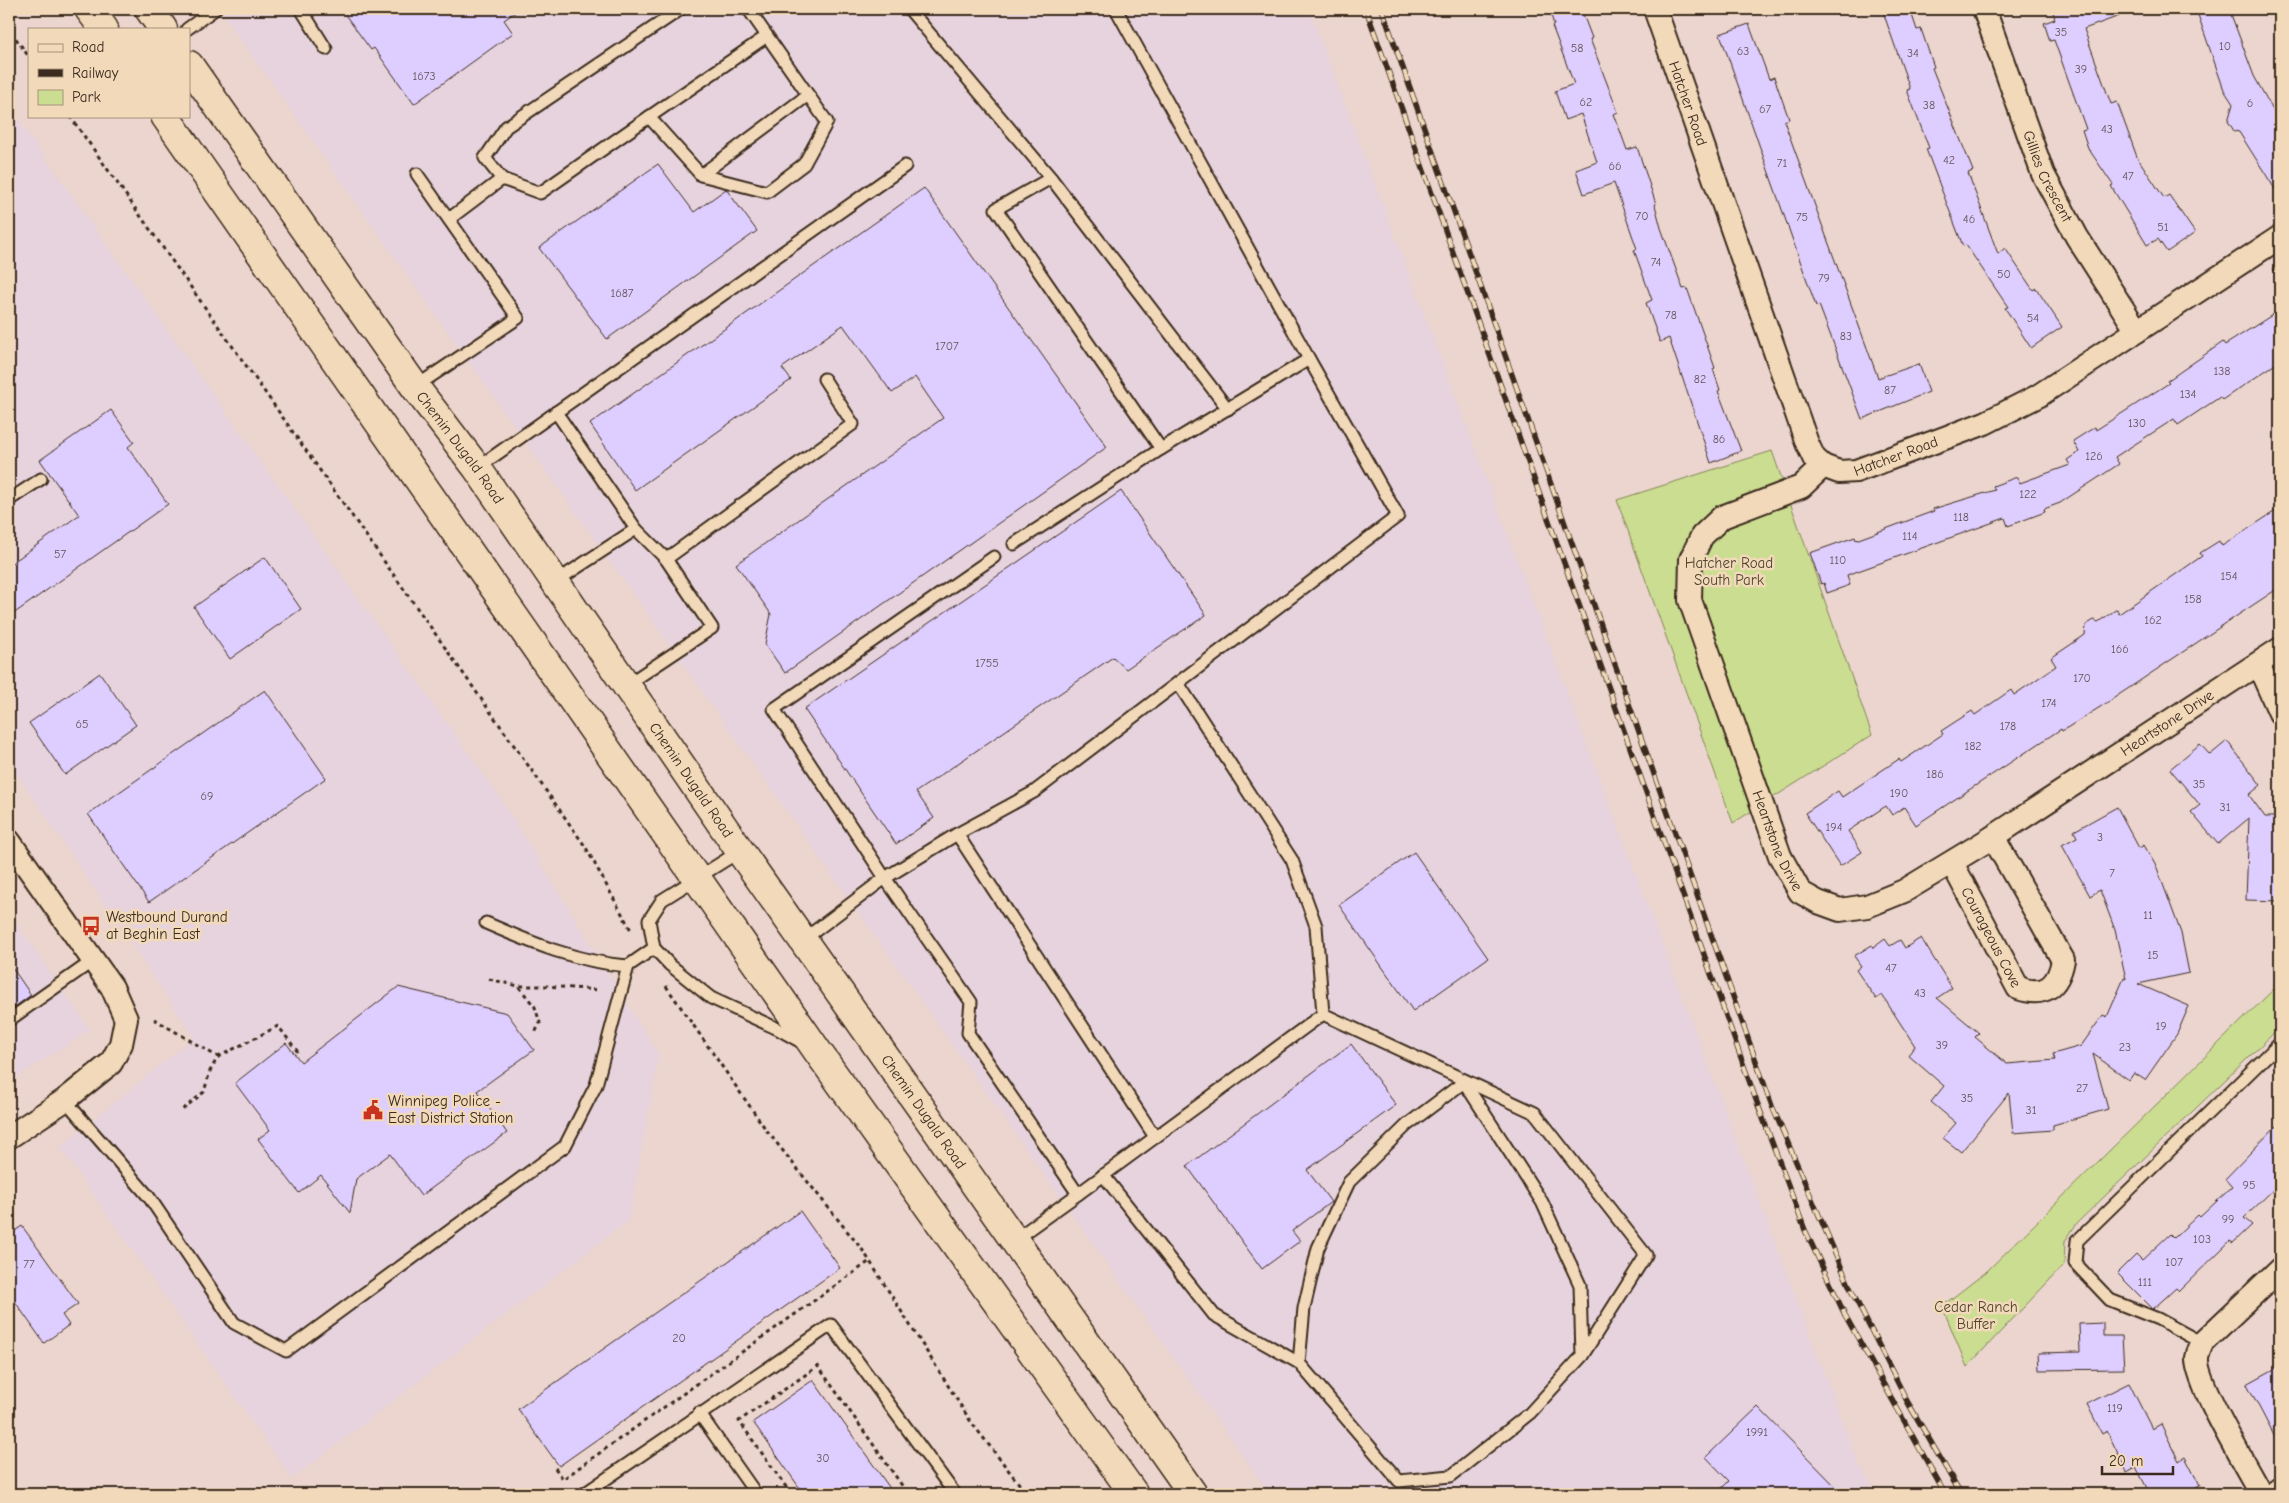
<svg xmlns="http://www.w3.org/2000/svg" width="2289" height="1503" font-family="'Comic Neue',sans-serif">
<rect width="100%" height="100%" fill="#ebd5ce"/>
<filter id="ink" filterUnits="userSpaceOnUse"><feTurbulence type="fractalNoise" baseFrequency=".02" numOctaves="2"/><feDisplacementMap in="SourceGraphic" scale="10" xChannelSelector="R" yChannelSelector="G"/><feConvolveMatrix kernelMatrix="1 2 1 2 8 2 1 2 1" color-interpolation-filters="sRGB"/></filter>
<g filter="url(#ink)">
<g fill="#e7d3dd">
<polygon points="219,9 1309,9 1860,1467 1878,1494 1270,1494"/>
<polygon points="9,107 501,799 659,1055 629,1220 292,1479 60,1147 194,1037 9,762"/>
<polygon points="9,913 90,1030 9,1082"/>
</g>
<g fill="#cbdd91" stroke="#838458">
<polygon points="1772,451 1872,735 1733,823 1617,500"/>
<polygon points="2280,983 2280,1027 2077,1223 2065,1241 2064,1265 1967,1367 1942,1306 1986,1272"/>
</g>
<g fill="#decdff" stroke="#3b2a1e">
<polygon points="341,9 520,9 504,20 513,33 414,104 374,48 371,50"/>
<polygon points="1549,9 1581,9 1592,38 1590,39 1618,112 1614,114 1627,150 1637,147 1656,204 1655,205 1661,228 1683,289 1687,288 1715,368 1713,369 1720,390 1718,391 1741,451 1711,463 1669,338 1660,342 1646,303 1652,300 1634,250 1637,249 1614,183 1584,194 1576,170 1597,162 1581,114 1565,120 1555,91 1574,84 1552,26 1554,25"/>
<polygon points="1882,9 1910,9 1917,30 1921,29 1934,67 1932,68 1973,171 1968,173 1998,254 2005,248 2033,290 2036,288 2062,327 2031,348 2005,308 2008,307 1966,245 1963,246 1926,149 1929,148 1907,90 1910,89"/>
<polygon points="2052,9 2133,9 2133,11 2084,29 2111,104 2117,102 2137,157 2164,198 2169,195 2195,233 2167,252 2158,239 2147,245 2111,186 2113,185 2088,148 2082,130 2086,129 2054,40 2050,41 2044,23 2055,19"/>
<polygon points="2196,9 2229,9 2254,76 2280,123 2280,197 2239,132 2234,131 2228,121 2233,104 2224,90"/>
<polygon points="1749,24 1769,79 1774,77 1789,119 1784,121 1878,378 1919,364 1929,392 1862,419 1819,305 1816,306 1720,34"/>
<polygon points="658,164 694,212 726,189 757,231 607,339 539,248"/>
<polygon points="924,188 1107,447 785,673 765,644 771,614 736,564 943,418 915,377 892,393 843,325 782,368 791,380 635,490 590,424"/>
<polygon points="2280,310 2280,361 2222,400 2220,397 2178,425 2174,419 2115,457 2119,464 2060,503 2044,509 2045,512 2008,526 2005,518 1847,575 1850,585 1827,593 1824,583 1821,584 1810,553 1855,537 1856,540 1934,511 1933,509 1995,490 1993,486 2017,477 2020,483 2070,465 2067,460 2079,452 2073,441 2095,427 2096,430 2169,383 2167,381 2223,342 2225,345"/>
<polygon points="111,410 134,442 128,447 168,504 9,617 9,565 79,515 40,460"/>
<polygon points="1121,491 1206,615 1126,669 1113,657 916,792 934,818 896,844 804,709"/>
<polygon points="2280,508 2280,587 2108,702 2062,731 2061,729 1916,825 1904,807 1892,815 1886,806 1848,831 1862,852 1840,866 1805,813 1838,791 1842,797 1899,759 1901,762 1943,734 1941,731 1972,711 1975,715 2011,690 2014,695 2056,666 2051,658 2085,635 2086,625 2094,620 2098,622 2117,609 2119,614 2202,556 2200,553 2219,541 2222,546"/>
<polygon points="265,557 301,609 230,659 194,607"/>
<polygon points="100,673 136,725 65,775 29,723"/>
<polygon points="265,690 326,778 149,902 88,814"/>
<polygon points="2227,741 2261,785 2249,795 2265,817 2280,817 2280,901 2246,900 2249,818 2218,844 2191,812 2200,805 2170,769 2200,744 2210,755"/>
<polygon points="2117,807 2139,848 2144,845 2157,868 2181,933 2189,973 2138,984 2189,1006 2177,1034 2145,1080 2134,1073 2129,1080 2093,1054 2108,1109 2053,1125 2053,1130 2013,1133 2009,1093 1961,1152 1943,1138 1956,1123 1931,1102 1944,1086 1908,1055 1915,1046 1882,995 1876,999 1856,970 1861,966 1854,956 1872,945 1873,948 1885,939 1890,946 1900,940 1905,948 1921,938 1952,988 1937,998 1979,1033 1975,1037 2007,1064 2055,1060 2053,1054 2081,1046 2103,1015 2107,1017 2124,978 2126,979 2115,930 2100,890 2090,896 2062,845 2077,837 2074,831"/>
<polygon points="1414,852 1488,958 1413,1011 1339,905"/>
<polygon points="9,963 31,995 9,1011"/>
<polygon points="398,987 507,1013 534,1050 477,1091 507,1133 421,1196 390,1154 356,1179 350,1213 321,1175 299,1193 258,1139 270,1130 235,1083 286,1043 301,1062"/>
<polygon points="1351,1044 1396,1105 1307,1170 1331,1202 1292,1231 1300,1241 1262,1269 1187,1166"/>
<polygon points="2280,1122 2280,1183 2244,1218 2252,1225 2233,1243 2230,1241 2179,1291 2176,1288 2153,1309 2117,1273 2136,1254 2142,1260 2170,1234 2174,1238 2198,1215 2200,1217 2232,1187 2225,1179"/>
<polygon points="800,1211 840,1268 559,1466 518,1409"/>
<polygon points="22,1226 78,1304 62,1315 69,1325 44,1343 9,1293 9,1235"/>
<polygon points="2103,1323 2103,1336 2122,1336 2124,1369 2039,1370 2038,1353 2080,1352 2079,1324"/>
<polygon points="2280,1366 2280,1447 2247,1384"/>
<polygon points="813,1380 894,1494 804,1494 753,1422"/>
<polygon points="2129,1383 2152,1429 2161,1424 2179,1461 2185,1457 2200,1486 2184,1494 2150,1494 2136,1467 2127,1472 2107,1431 2102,1434 2087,1404"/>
<polygon points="1758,1407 1843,1494 1716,1494 1729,1481 1706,1457"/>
</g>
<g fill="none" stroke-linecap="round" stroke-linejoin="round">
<defs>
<g id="service">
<polyline points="301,9 326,49"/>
<polyline points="746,9 749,10 827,122 804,164 767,192 701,175 649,117 767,36"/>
<polyline points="909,9 1051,178 996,209 1161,449"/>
<polyline points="1116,9 1309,359"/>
<polyline points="187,29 215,9"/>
<polyline points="701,175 808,95"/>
<polyline points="1051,178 1228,409"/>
<polyline points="502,179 540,193 649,117"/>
<polyline points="449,219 502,179 485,158 506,127 681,9"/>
<polyline points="415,387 518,318 417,174"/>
<polyline points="477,468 905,166"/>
<polyline points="9,500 41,479"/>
<polyline points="636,529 666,559"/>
<polyline points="994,557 774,709 885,878 957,834 1034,792 1398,516 1309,359 1161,449 1014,544"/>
<polyline points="555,582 636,529 556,412"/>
<polyline points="625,686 712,628 666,559 853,424 824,379"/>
<polyline points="957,834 1155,1137"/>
<polyline points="740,851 662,900 649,920 654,948 670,965 711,998 778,1029 803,1043"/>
<path d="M486 923C532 943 577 962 628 966"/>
<polyline points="803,940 885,878 971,1002 968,1033 1078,1194 1014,1240"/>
<polyline points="1323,1014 1535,1113 1646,1255 1582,1356"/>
<polyline points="9,1020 94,960"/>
<polyline points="65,1100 149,1197 234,1323 286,1351 565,1146 596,1085 628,966 654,948"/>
<polyline points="1103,1175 1214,1315 1299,1363 1399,1481 1451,1476 1530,1413 1582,1356 1580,1285 1542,1202 1464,1082 1407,1125 1349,1182 1318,1248 1304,1308 1299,1363"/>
<polyline points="1078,1194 1323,1014 1316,926 1292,860 1178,683"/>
<polyline points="2202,1343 2158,1319 2110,1300 2075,1263 2077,1241 2280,1043"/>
<polyline points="699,1413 756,1494"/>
<polyline points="584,1494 831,1325 955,1494"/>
<polyline points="2262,1494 2280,1481"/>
</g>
<g id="minor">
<path id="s1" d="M1655 9 1807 443 1814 458 1823 466 1839 472 1856 471 1985 423 2038 396 2280 237"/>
<path id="s2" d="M1984 9 2043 174 2077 237 2137 331"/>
<path id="s3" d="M1823 466 1801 487 1722 517 1702 536 1691 559 1690 600 1780 856 1800 892 1818 902 1840 910 1867 906 1904 891 1993 837 2280 649"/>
<polyline points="2258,664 2280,713"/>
<polyline points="9,841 112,987 126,1019 121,1044 111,1063 65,1100 9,1137"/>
<path id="s4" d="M1952 863 2018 988C2045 997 2058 987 2063 960L1993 837"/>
<path d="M2261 1494C2247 1468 2195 1382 2197 1358 2198 1353 2200 1348 2202 1343L2280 1269"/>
</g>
<g id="secondary">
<polyline points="89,9 104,29"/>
<polyline points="149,9 163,29"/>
<path id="s5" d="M189 65 415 387 477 468 740 851 1193 1494"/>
<polyline points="165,116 818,1052 1134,1494"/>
</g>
</defs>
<use href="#service" stroke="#3b2a1e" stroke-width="15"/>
<use href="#minor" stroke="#3b2a1e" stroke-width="26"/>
<use href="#secondary" stroke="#3b2a1e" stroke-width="31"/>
<g stroke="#3b2a1e" stroke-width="3" stroke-dasharray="4 4" stroke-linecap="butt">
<polyline points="9,24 14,36 29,57"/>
<polyline points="70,116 585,846 632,932"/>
<polyline points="2274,268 2280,278"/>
<polyline points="489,979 518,986 547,986 599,990"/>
<polyline points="666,986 767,1131 864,1252 971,1422 1027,1494"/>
<polyline points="519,987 535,1007 540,1023 534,1035"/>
<polyline points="154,1019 218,1057 210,1071 204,1092 182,1110"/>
<polyline points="218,1057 278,1026 298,1052"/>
<polyline points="555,1468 563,1479 870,1261"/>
<polyline points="791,1494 739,1421 818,1366 908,1494"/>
</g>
<use href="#service" stroke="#f1d9b9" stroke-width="11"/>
<use href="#minor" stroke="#f1d9b9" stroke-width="22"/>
<use href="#secondary" stroke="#f1d9b9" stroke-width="28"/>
<defs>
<g id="rail">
<polyline points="1366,9 1755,1097 1805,1230 1845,1315 1945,1494"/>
<polyline points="1382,9 1772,1106 1852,1292 1907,1401 1961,1494"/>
</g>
</defs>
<use href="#rail" stroke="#3b2a1e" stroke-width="5.5"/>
<use href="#rail" stroke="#f1d9b9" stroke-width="4" stroke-dasharray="11" stroke-linecap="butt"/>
</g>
</g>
<defs>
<symbol id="bus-bare" viewBox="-9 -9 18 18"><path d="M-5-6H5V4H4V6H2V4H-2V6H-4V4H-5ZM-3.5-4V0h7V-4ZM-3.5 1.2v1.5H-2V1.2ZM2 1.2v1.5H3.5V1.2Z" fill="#c8321e" stroke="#f1d9b9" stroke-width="2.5" paint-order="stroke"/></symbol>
<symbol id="civic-bare" viewBox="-9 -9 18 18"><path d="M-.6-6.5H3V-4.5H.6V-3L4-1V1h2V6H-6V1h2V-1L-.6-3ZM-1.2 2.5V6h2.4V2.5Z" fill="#c8321e" stroke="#f1d9b9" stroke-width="2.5" paint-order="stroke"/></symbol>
</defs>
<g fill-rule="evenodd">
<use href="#bus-bare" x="77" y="912" width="28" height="28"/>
<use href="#civic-bare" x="359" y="1096" width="28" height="28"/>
</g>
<g text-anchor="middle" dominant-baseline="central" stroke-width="5" stroke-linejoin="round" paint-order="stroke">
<g font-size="12" fill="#645356">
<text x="2061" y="32">35</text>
<text x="2225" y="46">10</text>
<text x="1577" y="48">58</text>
<text x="1743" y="51">63</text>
<text x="1913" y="53">34</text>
<text x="2081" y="69">39</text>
<text x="424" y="76">1673</text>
<text x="1586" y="102">62</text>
<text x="2250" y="103">6</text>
<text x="1929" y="105">38</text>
<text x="1765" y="109">67</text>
<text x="2107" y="129">43</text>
<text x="1949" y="160">42</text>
<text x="1782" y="163">71</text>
<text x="1615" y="166">66</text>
<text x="2128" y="176">47</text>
<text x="1642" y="216">70</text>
<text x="1802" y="217">75</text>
<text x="1969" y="219">46</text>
<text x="2163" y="227">51</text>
<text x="1656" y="262">74</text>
<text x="2004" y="274">50</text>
<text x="1824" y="278">79</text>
<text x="622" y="293">1687</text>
<text x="1671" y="315">78</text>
<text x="2033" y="318">54</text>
<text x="1846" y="336">83</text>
<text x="947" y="346">1707</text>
<text x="2222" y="371">138</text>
<text x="1700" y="379">82</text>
<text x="1890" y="390">87</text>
<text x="2188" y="394">134</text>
<text x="2137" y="423">130</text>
<text x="1719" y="439">86</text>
<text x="2094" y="456">126</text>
<text x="2028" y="494">122</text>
<text x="1961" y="517">118</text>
<text x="1910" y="536">114</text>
<text x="60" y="554">57</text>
<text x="1838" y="560">110</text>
<text x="2229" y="576">154</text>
<text x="2193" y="599">158</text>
<text x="2153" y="620">162</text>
<text x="2120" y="649">166</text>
<text x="987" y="663">1755</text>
<text x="2082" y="678">170</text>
<text x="2049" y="703">174</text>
<text x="82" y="724">65</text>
<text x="2008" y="726">178</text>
<text x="1973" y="746">182</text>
<text x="1935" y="774">186</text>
<text x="2199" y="784">35</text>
<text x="1899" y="793">190</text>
<text x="207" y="796">69</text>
<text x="2225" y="807">31</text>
<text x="1834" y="827">194</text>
<text x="2100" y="837">3</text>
<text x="2112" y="873">7</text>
<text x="2148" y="915">11</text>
<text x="2153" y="955">15</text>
<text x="1891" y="968">47</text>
<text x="1920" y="993">43</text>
<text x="2161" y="1026">19</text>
<text x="1942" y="1045">39</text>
<text x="2125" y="1047">23</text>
<text x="2082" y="1088">27</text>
<text x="1967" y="1098">35</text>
<text x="2031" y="1110">31</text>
<text x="2249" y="1185">95</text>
<text x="2228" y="1219">99</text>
<text x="2202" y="1239">103</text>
<text x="2174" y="1262">107</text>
<text x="29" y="1264">77</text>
<text x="2145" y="1282">111</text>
<text x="679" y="1338">20</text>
<text x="2115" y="1408">119</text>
<text x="1757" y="1432">1991</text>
<text x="823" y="1458">30</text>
</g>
<g font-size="15" fill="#3b2a1e" stroke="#f1d9b9">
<text stroke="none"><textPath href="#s1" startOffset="100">Hatcher Road</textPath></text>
<text stroke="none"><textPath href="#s2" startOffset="179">Gillies Crescent</textPath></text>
<text stroke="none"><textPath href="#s5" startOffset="469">Chemin Dugald Road</textPath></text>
<text stroke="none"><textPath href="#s1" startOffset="565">Hatcher Road</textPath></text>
<text stroke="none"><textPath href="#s3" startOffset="945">Heartstone Drive</textPath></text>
<text stroke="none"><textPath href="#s5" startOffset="874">Chemin Dugald Road</textPath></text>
<text stroke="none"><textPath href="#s3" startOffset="465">Heartstone Drive</textPath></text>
<text stroke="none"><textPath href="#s4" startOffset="84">Courageous Cove</textPath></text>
<text stroke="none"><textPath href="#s5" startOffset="1279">Chemin Dugald Road</textPath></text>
</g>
<g font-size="15" fill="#51452f" stroke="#f1d9b9">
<text x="1729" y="563">Hatcher Road<tspan x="1729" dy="17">South Park</tspan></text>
<text x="1976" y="1307">Cedar Ranch<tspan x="1976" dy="17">Buffer</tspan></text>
</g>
<g font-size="15" fill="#3b2a1e" stroke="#f1d9b9" text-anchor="start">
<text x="106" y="917">Westbound Durand<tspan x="106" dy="17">at Beghin East</tspan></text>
<text x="388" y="1101">Winnipeg Police -<tspan x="388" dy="17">East District Station</tspan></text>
</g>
</g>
<rect width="2289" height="1503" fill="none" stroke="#f1d9b9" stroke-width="30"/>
<rect x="15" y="15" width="2259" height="1473" fill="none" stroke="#3b2a1e" stroke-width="2" filter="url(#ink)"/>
<rect x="28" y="28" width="162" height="90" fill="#f1d9b9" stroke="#a8937b"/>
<rect x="38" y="44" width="25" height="8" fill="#f1d9b9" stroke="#a8937b"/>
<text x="72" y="52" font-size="15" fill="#3b2a1e">Road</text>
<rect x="38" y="69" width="25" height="8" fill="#3b2a1e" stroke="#a8937b"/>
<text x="72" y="78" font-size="15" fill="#3b2a1e">Railway</text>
<rect x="38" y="90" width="25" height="15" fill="#cbdd91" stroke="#a8937b"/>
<text x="72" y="102" font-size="15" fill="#3b2a1e">Park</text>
<path d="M2102 1466v8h71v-8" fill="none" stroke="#3b2a1e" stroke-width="2.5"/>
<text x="2109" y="1466" font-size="15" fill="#3b2a1e" stroke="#f1d9b9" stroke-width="4" paint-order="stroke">20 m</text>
</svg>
